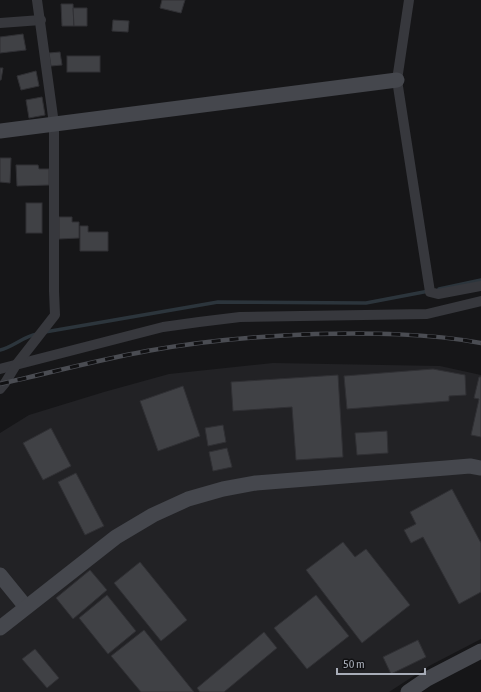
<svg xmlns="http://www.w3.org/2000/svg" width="481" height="692" font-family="'Asap Condensed',sans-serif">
<rect width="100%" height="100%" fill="#161618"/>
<polygon fill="#222225" points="273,363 440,366 481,375 481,639 429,666 389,692 0,692 0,433 29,415 104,392 169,374"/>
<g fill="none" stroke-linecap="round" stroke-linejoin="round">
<g stroke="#2c353c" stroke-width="3.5">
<polyline points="439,289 481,280"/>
<polyline points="45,332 218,302 366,303 429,291"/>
<path d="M0 350C13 347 24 336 37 334"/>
</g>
</g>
<g fill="#404145" stroke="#303034">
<polygon points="162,0 185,0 181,13 160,8"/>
<polygon points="61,4 73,4 74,26 62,26"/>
<polygon points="73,8 87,8 87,26 74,26"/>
<polygon points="113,20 129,21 128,32 112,31"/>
<polygon points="23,34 26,50 0,53 0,37"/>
<polygon points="60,52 62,65 51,66 49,53"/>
<rect x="67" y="56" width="33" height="16"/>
<polygon points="0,68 3,68 1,80 0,80"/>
<polygon points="36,71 39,86 21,90 17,76"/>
<polygon points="42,97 45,115 29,118 26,100"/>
<polygon points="0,158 11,158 10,183 0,182"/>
<polygon points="16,165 38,165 39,169 49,169 49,185 17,186"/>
<rect x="26" y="203" width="16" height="30"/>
<polygon points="59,217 72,217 72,222 79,222 79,238 59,239"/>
<polygon points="80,226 88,226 88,232 108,232 108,251 80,251"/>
<polygon points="433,369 465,375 466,395 449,396 449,401 347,409 344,376"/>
<polygon points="338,375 343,457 296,460 292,407 233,411 231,382"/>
<polygon points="479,377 481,377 481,437 471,435 479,399 474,398"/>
<polygon points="183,386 200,436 158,451 140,401"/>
<polygon points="223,425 226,442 208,446 205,428"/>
<polygon points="51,428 71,466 43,480 23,443"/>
<polygon points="387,431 388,453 357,455 355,433"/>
<polygon points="227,448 232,467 213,471 209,452"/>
<polygon points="76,473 104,526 85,535 58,482"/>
<polygon points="452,489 481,543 481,592 459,604 423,537 411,543 404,530 416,524 410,512"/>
<polygon points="343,542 355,557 366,549 410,605 362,643 306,570"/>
<polygon points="140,562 187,620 161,641 114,583"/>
<polygon points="90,570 107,590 73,619 56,598"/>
<polygon points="107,595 136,631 108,654 79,618"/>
<polygon points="316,595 349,636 307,669 274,628"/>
<polygon points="144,630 194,692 141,692 111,656"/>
<polygon points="264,632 277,648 224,692 200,692 197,688"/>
<polygon points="418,640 426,657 391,674 383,657"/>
<polygon points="35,649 59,678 47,688 22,659"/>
</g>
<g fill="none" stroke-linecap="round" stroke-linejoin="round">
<g stroke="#37383d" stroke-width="10">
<polyline points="409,0 397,80 430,292 438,294 481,286"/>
<polyline points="0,23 41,20"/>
<polyline points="0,369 163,327 199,322 240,317 427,314 481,301"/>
<polyline points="0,389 5,383 16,365 55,315 54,291 54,124 37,0"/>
</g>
<g stroke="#45474d" stroke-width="15">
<polyline points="0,131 397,80"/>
<polyline points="0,575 26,607"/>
<polyline points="0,628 116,537 153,515 188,499 223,489 256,483 446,468 470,466 481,468"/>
<polyline points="408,692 427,679 481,651"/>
</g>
<defs>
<path id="rail" d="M0 384C49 373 98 360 147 351 203 341 259 336 315 334 371 333 427 333 481 343"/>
</defs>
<use href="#rail" stroke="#4a4c52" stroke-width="4.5"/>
<use href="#rail" stroke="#111113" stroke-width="3" stroke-dasharray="9" stroke-linecap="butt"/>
</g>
<path d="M337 668v6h88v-6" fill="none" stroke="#a8adb8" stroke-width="2"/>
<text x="343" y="668" font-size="12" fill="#a8adb8" stroke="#111113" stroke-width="3" paint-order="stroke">50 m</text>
</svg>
